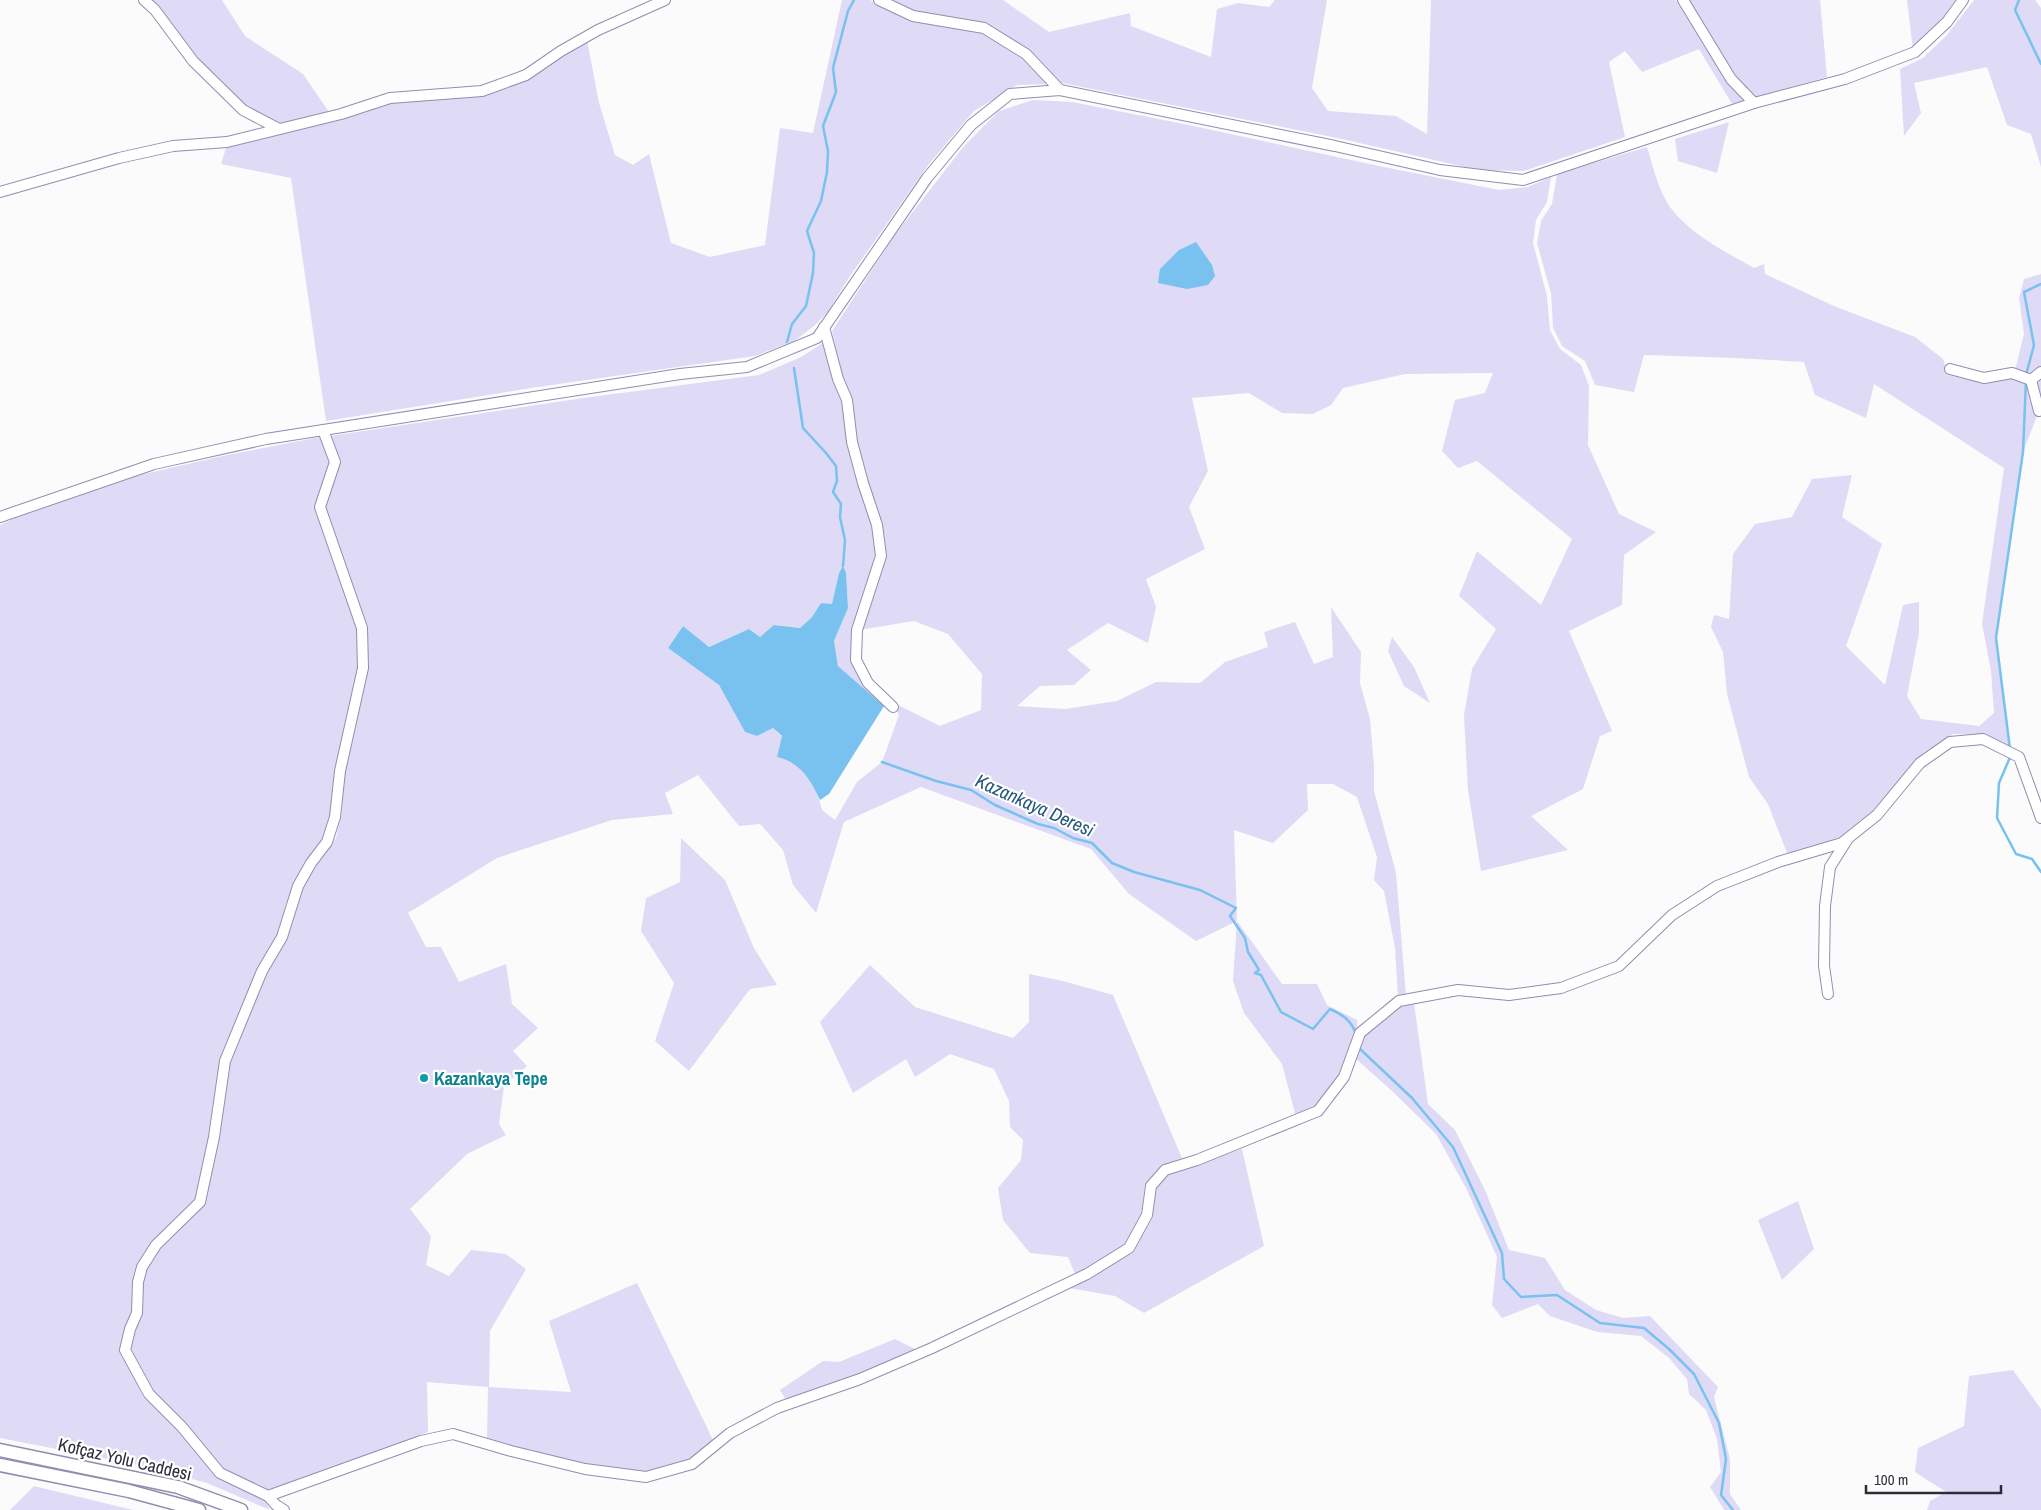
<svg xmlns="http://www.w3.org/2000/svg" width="2041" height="1510" font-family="'Archivo Narrow',sans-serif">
<rect width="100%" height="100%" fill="#fbfbfb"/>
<g fill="#dfdbf6">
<polygon points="151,0 222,0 245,36 303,74 329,112 279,125 247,107 196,59"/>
<polygon points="842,0 870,0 914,22 983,30 1023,57 1048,84 1017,85 974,111 929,164 850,276 827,313 814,326 794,341 755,356 531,388 326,421 291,178 221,164 226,148 340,118 383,104 483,93 587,40 599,103 615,155 633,165 649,154 671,243 710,257 765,245 780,128 813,133"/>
<polygon points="887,0 1003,0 1049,32 1130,13 1131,26 1211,57 1217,9 1238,3 1269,7 1275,0 1327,0 1312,88 1328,111 1396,116 1427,134 1431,0 1676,0 1727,80 1746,100 1732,104 1699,49 1642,72 1625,51 1609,62 1625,137 1524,171 1478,170 1342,139 1057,82 1028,51 987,24 914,12"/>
<polygon points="1684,0 1820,0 1827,77 1753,98 1733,77"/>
<polygon points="1907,0 1955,0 1938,25 1913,50"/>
<polygon points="1974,0 2035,0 2041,8 2041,167 2031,134 2007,125 1987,67 1914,83 1921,113 1904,136 1900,69 1923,58 1946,36"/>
<path d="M1033 100 1072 102 1189 125 1379 166 1499 190 1528 187 1551 177 1547 202 1536 220 1533 243 1547 296 1550 330 1560 349 1581 365 1589 386 1588 445 1619 514 1656 532 1624 555 1622 605 1569 631 1612 731 1600 736 1583 789 1531 816 1568 850 1481 871 1468 790 1464 715 1472 669 1496 629 1459 596 1477 551 1541 605 1572 539 1477 461 1458 468 1442 451 1455 400 1485 393 1493 373 1405 374 1343 388 1331 405 1313 414 1282 413 1249 393 1192 398 1208 471 1189 507 1205 549 1146 579 1156 607 1148 643 1108 623 1067 650 1091 670 1074 685 1040 686 1017 706 1065 709 1117 701 1156 682 1200 683 1225 662 1268 647 1264 632 1295 622 1314 664 1333 657 1331 607 1361 652 1360 683 1370 719 1374 766V791L1396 873 1406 995 1398 998 1395 948 1384 891 1374 880 1377 857 1357 797 1333 784H1307L1308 810 1273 843 1234 830 1237 921 1282 984H1317L1327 1005 1357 1020C1361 1044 1334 1091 1317 1107 1312 1112 1302 1115 1296 1117L1282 1064 1244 1013 1233 981 1237 921 1196 941 1129 894 1091 849 921 787 844 822 816 913 793 885 783 850 760 824 739 826 698 775 665 793 673 814 612 820 497 858 408 913 426 947H441L459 982 506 964 512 1004 538 1028 513 1051 527 1066 504 1086 499 1124 506 1135 467 1154 410 1209 431 1236 426 1265 449 1276 471 1250 506 1254 526 1269 490 1331 489 1387 571 1392 549 1321 637 1283 714 1442 689 1461 647 1474 586 1466 509 1449 487 1438 488 1387 427 1382 428 1432 269 1492 223 1470 184 1424 153 1392 129 1349 133 1333 142 1313 143 1279 146 1268 161 1246 191 1219 205 1202 229 1061 265 974 288 933 303 885 336 838 342 812 344 770 369 665 363 618 325 508 340 462 330 436 583 398 759 375 801 357 823 343 834 383 842 401 849 450 875 526 879 556 853 631V660L866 685 887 702 884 706 838 666 834 641 848 608 846 573 843 567 839 573 832 605 821 603 812 617 800 628 775 625 760 637 749 629 709 647 683 626 668 648 719 685 745 732 757 736 773 728 782 737 777 757C781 758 786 758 789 760 805 767 819 793 822 810L835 820 857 782 882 762 899 715 894 703 940 726 981 710 982 674 948 634 914 621 859 630 885 556 881 523 865 480 855 440 851 398 842 377 832 331 894 236 964 146 999 111Z"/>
<polygon points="1729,122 1717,173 1678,161 1675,139"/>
<path d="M1647 147C1653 166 1658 190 1670 207 1691 235 1724 251 1754 268L1764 264 1765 274 1834 306 1915 337 1943 359 1948 375 1985 383 2012 377 2028 383 2037 416 2023 452 1996 638 2010 748 1983 735 1953 734 1924 752 1875 809 1843 836 1798 852 1787 853 1768 804 1749 777 1727 694 1723 652 1711 627 1714 615 1729 619 1733 554 1755 524 1792 517 1812 479 1852 475 1842 517 1882 544 1846 646 1885 685 1903 605 1919 602V633L1907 696 1921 719 1979 726 1994 713 1991 671 1982 624 2004 468 1874 384 1866 418 1815 395 1804 362 1736 358 1644 355 1634 392 1595 385 1585 361 1562 346 1553 328 1551 293 1537 243 1541 221 1552 204 1557 174Z"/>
<polygon points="2041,274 2041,406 2031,380 2015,370 2024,334 2019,298 2024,279"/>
<polygon points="320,437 332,462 316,510 348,598 357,628 359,673 332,815 323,838 295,882 286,904 274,945 236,1026 196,1199 153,1242 121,1350 144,1398 176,1427 217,1478 265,1501 270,1510 207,1483 143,1466 0,1438 0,525 15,518 131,477 227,455"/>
<polygon points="1392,637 1414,667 1430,703 1404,686 1388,651"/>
<polygon points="681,838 725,880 754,948 777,985 750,989 689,1071 655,1041 674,983 641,931 646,898 680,882"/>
<polygon points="870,965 915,1007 1013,1038 1029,1022 1029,974 1063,981 1113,995 1182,1158 1161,1166 1145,1185 1141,1215 1126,1246 1075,1274 1068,1257 1030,1253 1003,1220 998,1188 1021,1160 1023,1140 1010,1127 1009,1101 994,1069 950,1054 915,1077 906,1059 853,1093 820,1022"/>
<polygon points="1414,1003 1428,1104 1455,1130 1485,1190 1509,1250 1545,1258 1565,1290 1596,1310 1623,1318 1650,1316 1718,1387 1714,1397 1730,1459 1730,1494 1741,1510 1724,1510 1710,1487 1721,1472 1717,1439 1706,1410 1689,1394 1687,1379 1669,1358 1641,1336 1597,1332 1550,1316 1538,1304 1502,1318 1492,1305 1497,1257 1466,1188 1436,1134 1392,1091 1355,1058 1364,1035 1400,1006"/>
<polygon points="1242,1149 1264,1246 1144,1313 1115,1296 1069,1288 1132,1251 1152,1219 1155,1189 1167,1174"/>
<polygon points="1798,1201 1814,1249 1782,1280 1758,1220"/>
<polygon points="895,1339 917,1350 855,1377 786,1400 780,1390 823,1361 839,1362"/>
<polygon points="2013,1370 2041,1409 2041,1510 1927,1510 1930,1501 1946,1492 1915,1472 1918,1448 1964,1426 1969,1376"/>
<polygon points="34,1486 133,1510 10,1510"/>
</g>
<g fill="#79c1ef">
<polygon points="1196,242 1212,265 1215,276 1208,285 1187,289 1158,283 1160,269 1179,250"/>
<path d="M843 566 846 573 848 608 834 641 838 666 884 706 829 794 820 800C810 779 800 762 777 757L782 736 773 728 757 736 745 732 719 685 668 648 683 626 709 647 749 629 760 637 774 625 800 628 812 617 821 603 832 604 839 573Z"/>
</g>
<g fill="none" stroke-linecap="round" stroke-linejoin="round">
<g stroke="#79c1ef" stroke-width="2.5">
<polyline points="2019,0 2015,10 2041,64"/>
<polyline points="787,342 792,324 806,306 813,273 814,253 807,231 821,201 827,172 828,151 823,126 836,92 833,68 848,11 854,0"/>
<polyline points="794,368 803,428 826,453 836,466 837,481 833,492 841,504 840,517 845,540 843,566"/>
<polyline points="2026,375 2034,345 2024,292 2041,284"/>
<polyline points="2010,749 1996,638 2023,452 2026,380"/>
<polyline points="2011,755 1999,783 1997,818 2016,854 2032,859 2041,872"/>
<path d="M882 762 936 781 971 790 995 805 1038 824 1054 828 1073 838 1092 843 1112 863 1134 872 1200 890 1236 908 1230 916 1245 938 1248 952 1259 970 1255 973 1261 975 1281 1012 1313 1029 1330 1009C1343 1015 1351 1020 1356 1034"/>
<polyline points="1359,1044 1360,1049 1412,1098 1453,1147 1502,1253 1504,1279 1521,1297 1557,1295 1600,1323 1644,1328 1669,1349 1694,1374 1719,1423 1726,1459 1721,1495 1733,1510"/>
</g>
<defs>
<g id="minor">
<polyline points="144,0 155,10 193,61 243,110 279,129"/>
<polyline points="879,0 913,16 984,28 1026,54 1060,90"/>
<polyline points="1683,0 1731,79 1754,103"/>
<polyline points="0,192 119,158 173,146 227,142 341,114 390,98 482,91 526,75 561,51 598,30 665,0"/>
<polyline points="824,327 838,379 847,400 852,442 863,483 877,525 881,556 857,630 856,660 868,683 893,707"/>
<polyline points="1950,369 1984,378 2012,373 2031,380 2039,411"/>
<polyline points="2031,380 2041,372"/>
<polyline points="0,517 154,464 266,439 680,374 747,367 817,338 927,178 971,125 1010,94 1060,90 1335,146 1440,170 1523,180 1754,103 1845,79 1915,52 1947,22 1963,0"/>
<polyline points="1828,994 1824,966 1825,906 1830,867 1847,840"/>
<polyline points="268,1496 220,1473 182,1427 149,1394 125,1350 130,1329 137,1313 138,1282 142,1267 156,1245 200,1202 214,1137 225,1061 262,971 282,937 298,886 311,863 327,842 335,817 340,771 363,668 362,628 320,507 335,462 323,430"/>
<polyline points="284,1510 276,1505 268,1496 421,1441 453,1434 511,1451 585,1469 646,1477 692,1464 730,1433 777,1408 860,1379 932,1348 1087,1274 1129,1248 1147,1215 1151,1186 1165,1170 1197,1160 1318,1111 1344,1077 1360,1033 1399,1001 1458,990 1509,995 1561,988 1619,966 1672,915 1717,886 1778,862 1842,843 1877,815 1920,763 1950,742 1983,739 2019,757 2041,818"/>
</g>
<g id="major">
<polyline points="0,1450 178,1487 241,1510"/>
<polyline points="0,1465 129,1491 199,1510"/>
</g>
</defs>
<use href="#minor" stroke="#928dae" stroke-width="12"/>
<use href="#major" stroke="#928dae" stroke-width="15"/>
<use href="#minor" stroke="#fff" stroke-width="10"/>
<use href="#major" stroke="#fff" stroke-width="12"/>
</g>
<circle fill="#0f9aa8" stroke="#fff" stroke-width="2" cx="424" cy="1078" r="5"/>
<g text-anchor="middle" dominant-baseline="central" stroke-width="4.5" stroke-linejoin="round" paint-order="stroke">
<g font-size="18" font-weight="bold" fill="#0d838f" stroke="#fff" text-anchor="start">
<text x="434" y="1078">Kazankaya Tepe</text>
</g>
<g font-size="18" fill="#2f2c3a" stroke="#fff">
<text transform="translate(125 1459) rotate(13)">Kofçaz Yolu Caddesi</text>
</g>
<g font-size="19" font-style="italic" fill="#255a7a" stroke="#fff">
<text transform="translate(1035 805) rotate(24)">Kazankaya Deresi</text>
</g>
</g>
<path d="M1866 1485v8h135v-8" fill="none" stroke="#2f2c3a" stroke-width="2.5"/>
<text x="1874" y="1485" font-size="15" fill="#2f2c3a" stroke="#ffffff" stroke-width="4" paint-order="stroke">100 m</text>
</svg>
